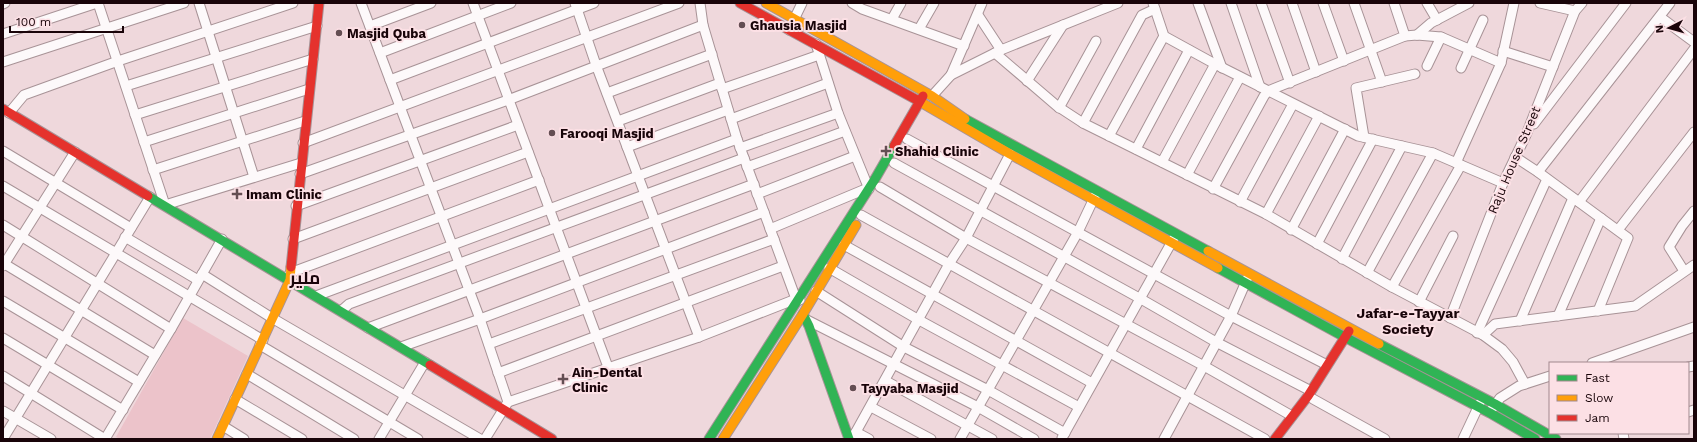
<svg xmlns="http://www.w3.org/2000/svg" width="1697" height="442" font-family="'Work Sans',Cairo,sans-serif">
<rect width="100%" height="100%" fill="#efd8dc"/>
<polygon fill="#ecc3ca" points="183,318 248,356 210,439 120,439 116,437"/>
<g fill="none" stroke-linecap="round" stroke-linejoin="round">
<defs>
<g id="street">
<polyline points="98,3 165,205 301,163"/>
<polyline points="199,3 254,177"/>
<polyline points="361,3 480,319 508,402 485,439"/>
<polyline points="473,3 608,367"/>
<polyline points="575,3 596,65 699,337"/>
<polyline points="700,3 703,25 737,139 796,299"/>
<polyline points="852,3 862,9 964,46"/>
<polyline points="1153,3 1164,36 1215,64 1358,136 1433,153 1503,183"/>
<polyline points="1198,3 1222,68"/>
<polyline points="1231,3 1260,87"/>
<polyline points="1261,3 1290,83"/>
<polyline points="1292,3 1316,72"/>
<polyline points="1323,3 1344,61"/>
<polyline points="1354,3 1382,82"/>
<polyline points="1427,3 1437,20"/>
<polyline points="1540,3 1575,11"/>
<polyline points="3,4 5,3"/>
<polyline points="978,15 1001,50"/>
<polyline points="1660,17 1694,42"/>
<polyline points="892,19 901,3"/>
<polyline points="370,26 431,3"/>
<polyline points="919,29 934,3"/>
<polyline points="789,30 802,3"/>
<polyline points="3,34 97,3"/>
<polyline points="1417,35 1431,23 1469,3"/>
<polyline points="1405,36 1417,35 1441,37 1501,63"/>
<polyline points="816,44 838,113 869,189"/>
<polyline points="1503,51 1553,67"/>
<polyline points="380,53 511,3"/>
<polyline points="995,53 1057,106 1083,123 1266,214 1392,287 1483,335 1502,349 1513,362 1525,384"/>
<polyline points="3,62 184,3"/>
<polyline points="1427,66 1441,37"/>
<polyline points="1461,68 1483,20"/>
<polyline points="951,75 982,3"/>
<polyline points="390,80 594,3"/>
<polyline points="1027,81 1063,25"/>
<polyline points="126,86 317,26"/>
<polyline points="722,89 819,55"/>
<polyline points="607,93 712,54"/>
<polyline points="932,96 951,75 1001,50 1118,3"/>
<polyline points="1059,108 1096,41"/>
<polyline points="9,113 24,95 118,61 293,3"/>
<polyline points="135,115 313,59"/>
<polyline points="731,119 828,83"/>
<polyline points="618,121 720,83"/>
<polyline points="1083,123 1142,15 1155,9"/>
<polyline points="1534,124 1626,3"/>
<polyline points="1109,136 1164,36"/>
<polyline points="1364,137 1356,88 1415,74"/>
<polyline points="907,139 1231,316 1327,365"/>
<polyline points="144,142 309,89"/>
<polyline points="303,143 679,3"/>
<polyline points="627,147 728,110"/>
<polyline points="740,148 838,113"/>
<polyline points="1136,149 1189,50"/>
<polyline points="3,151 131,228"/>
<polyline points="1515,157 1538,172 1628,238 1598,311"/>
<polyline points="1162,162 1215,64"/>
<polyline points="894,163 1141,299 1216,342 1311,391"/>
<polyline points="1456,163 1501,63 1514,3"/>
<polyline points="747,167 845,131"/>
<polyline points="153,170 305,121"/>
<polyline points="1538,172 1670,3"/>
<polyline points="300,174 508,100 703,25"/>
<polyline points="1187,175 1240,77"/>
<polyline points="3,186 263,340"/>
<polyline points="880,187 966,238 1204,366 1292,416"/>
<polyline points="1213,189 1264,96 1268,91 1405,36 1394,3"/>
<polyline points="757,194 855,156"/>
<polyline points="1240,202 1293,104"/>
<polyline points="1579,202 1694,49"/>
<polyline points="296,206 518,125"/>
<polyline points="1266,214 1319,116"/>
<polyline points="861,215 1265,439"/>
<polyline points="3,225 171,329"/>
<polyline points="770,229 868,188"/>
<polyline points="1291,230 1345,129"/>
<polyline points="1618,230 1694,132"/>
<polyline points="125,237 198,280"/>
<polyline points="293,239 528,152"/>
<polyline points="1317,244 1373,139"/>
<polyline points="844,245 1092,383"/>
<polyline points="1342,259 1402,146"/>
<polyline points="3,263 155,355"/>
<polyline points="3,266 75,152"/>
<polyline points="829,268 919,320 1079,407"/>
<polyline points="1684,271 1669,247 1682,226 1694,211"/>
<polyline points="290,273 539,180"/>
<polyline points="1367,273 1433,153"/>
<polyline points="202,274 272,318 480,439"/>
<polyline points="1392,287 1461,165"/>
<polyline points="816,291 904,347 988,390 1065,433"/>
<polyline points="316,296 737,139"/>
<polyline points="3,301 139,382"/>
<polyline points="1419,302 1453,236"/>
<polyline points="341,311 349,304 744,158"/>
<polyline points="1558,316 1601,218"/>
<polyline points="1450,318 1503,183 1526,135 1575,11 1582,3"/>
<polyline points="805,319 978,407 1034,439"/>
<polyline points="1520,321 1573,198"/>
<polyline points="368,328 754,184"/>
<polyline points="1477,333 1547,179"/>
<polyline points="1483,335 1495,324 1635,306 1694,265"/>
<polyline points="3,338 123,410"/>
<polyline points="489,344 774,239"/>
<polyline points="260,345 418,439"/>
<polyline points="401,347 480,319 764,212"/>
<polyline points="1592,363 1694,327"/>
<polyline points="1688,367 1694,366"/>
<polyline points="498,373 783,266"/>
<polyline points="247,374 354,439"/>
<polyline points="3,376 105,439"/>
<polyline points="886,381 992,439"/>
<polyline points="235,399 302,439"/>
<polyline points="1313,399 1385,439"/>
<polyline points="508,402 699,337 796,299 800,300"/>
<polyline points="871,407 931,439"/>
<polyline points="1492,409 1500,398 1519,386 1550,376"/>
<polyline points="3,411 51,439"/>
<polyline points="1688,412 1694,410"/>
<polyline points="223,426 244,439"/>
<polyline points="856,432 869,439"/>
<polyline points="1623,433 1624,439"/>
<polyline points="1062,438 1174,238"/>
<polyline points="3,439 150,197"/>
<polyline points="105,439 171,329 222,239"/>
<polyline points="379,439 425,362"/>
<polyline points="852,439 949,264 966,238 1010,154"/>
<polyline points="960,439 1078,232 1096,194"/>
<polyline points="1164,439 1231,316 1248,277"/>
<polyline points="1463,439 1480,403"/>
</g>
<g id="fast">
<polyline points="965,119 1208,251"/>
<polyline points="148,196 430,365"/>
<polyline points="1218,268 1352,341 1490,413 1535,439"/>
<polyline points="803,314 809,326 849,439"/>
<polyline points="1379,344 1495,404 1556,439"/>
<polyline points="709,439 875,179 894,146"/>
</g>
<g id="slow">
<polyline points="766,3 932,96 965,119"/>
<polyline points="917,100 1010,154 1218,268"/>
<polyline points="1208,251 1379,344"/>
<polyline points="217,439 290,280 291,267"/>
<polyline points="723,439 803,314 856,225"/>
</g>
<g id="jam">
<polyline points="740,3 917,100"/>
<polyline points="3,109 148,196"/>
<polyline points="894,146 923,96"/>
<polyline points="291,267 319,3"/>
<polyline points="430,365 552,439"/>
<polyline points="1275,439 1308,396 1349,331"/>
</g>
</defs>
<use href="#street" stroke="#a89397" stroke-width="11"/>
<use href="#fast" stroke="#a89397" stroke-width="11"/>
<use href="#slow" stroke="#a89397" stroke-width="11"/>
<use href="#jam" stroke="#a89397" stroke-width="11"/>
<use href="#street" stroke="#fdf9fa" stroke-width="9"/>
<use href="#fast" stroke="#30b455" stroke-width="9"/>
<use href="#slow" stroke="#ff9f0a" stroke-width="9"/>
<use href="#jam" stroke="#e5322d" stroke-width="9"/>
</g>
<g fill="#644e53" stroke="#fce0e5" stroke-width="1.5">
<circle cx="742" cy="25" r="4"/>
<circle cx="339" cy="33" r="4"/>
<circle cx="552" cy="133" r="4"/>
<path d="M884 145h4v4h4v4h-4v4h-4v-4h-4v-4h4z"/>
<path d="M235 188h4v4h4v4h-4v4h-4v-4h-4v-4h4z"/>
<path d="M561 373h4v4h4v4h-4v4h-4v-4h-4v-4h4z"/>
<circle cx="853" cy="388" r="4"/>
</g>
<g text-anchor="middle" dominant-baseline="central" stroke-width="4" stroke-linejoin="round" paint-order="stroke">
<g font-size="13" font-weight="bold" fill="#190409" stroke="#fce0e5" text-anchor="start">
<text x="750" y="25">Ghausia Masjid</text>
<text x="347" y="33">Masjid Quba</text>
<text x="560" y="133">Farooqi Masjid</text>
<text x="895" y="151">Shahid Clinic</text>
<text x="246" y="194">Imam Clinic</text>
<text x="572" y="372">Ain-Dental<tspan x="572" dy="15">Clinic</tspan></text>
<text x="861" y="388">Tayyaba Masjid</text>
</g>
<g font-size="13" fill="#190409" stroke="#fce0e5">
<text transform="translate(1514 160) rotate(-67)">Raju House Street</text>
</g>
<g font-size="14" font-weight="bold" fill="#190409" stroke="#fce0e5">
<text x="1408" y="313">Jafar-e-Tayyar<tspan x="1408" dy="16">Society</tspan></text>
</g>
<g font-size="17" font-weight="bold" fill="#190409" stroke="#fce0e5">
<text x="305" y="278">ملیر</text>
</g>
</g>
<rect width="1697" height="442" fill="none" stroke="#190409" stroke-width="8"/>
<rect x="1549" y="362" width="140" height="72" fill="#fce0e5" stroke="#a1888d"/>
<rect x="1557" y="375" width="20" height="6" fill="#30b455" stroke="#a1888d"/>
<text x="1585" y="382" font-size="12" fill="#190409">Fast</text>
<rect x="1557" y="395" width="20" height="6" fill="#ff9f0a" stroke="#a1888d"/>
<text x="1585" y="402" font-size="12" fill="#190409">Slow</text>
<rect x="1557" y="415" width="20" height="6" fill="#e5322d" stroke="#a1888d"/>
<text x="1585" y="422" font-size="12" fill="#190409">Jam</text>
<g transform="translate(1669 28) rotate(264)" stroke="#fce0e5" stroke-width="3" paint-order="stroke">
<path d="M0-3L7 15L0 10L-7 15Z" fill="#190409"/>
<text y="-6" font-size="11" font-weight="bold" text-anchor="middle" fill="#190409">N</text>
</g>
<path d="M10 26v6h113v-6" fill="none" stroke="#190409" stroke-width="2"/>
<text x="16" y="26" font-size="12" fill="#190409" stroke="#fce0e5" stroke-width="3" paint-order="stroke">100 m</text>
</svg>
